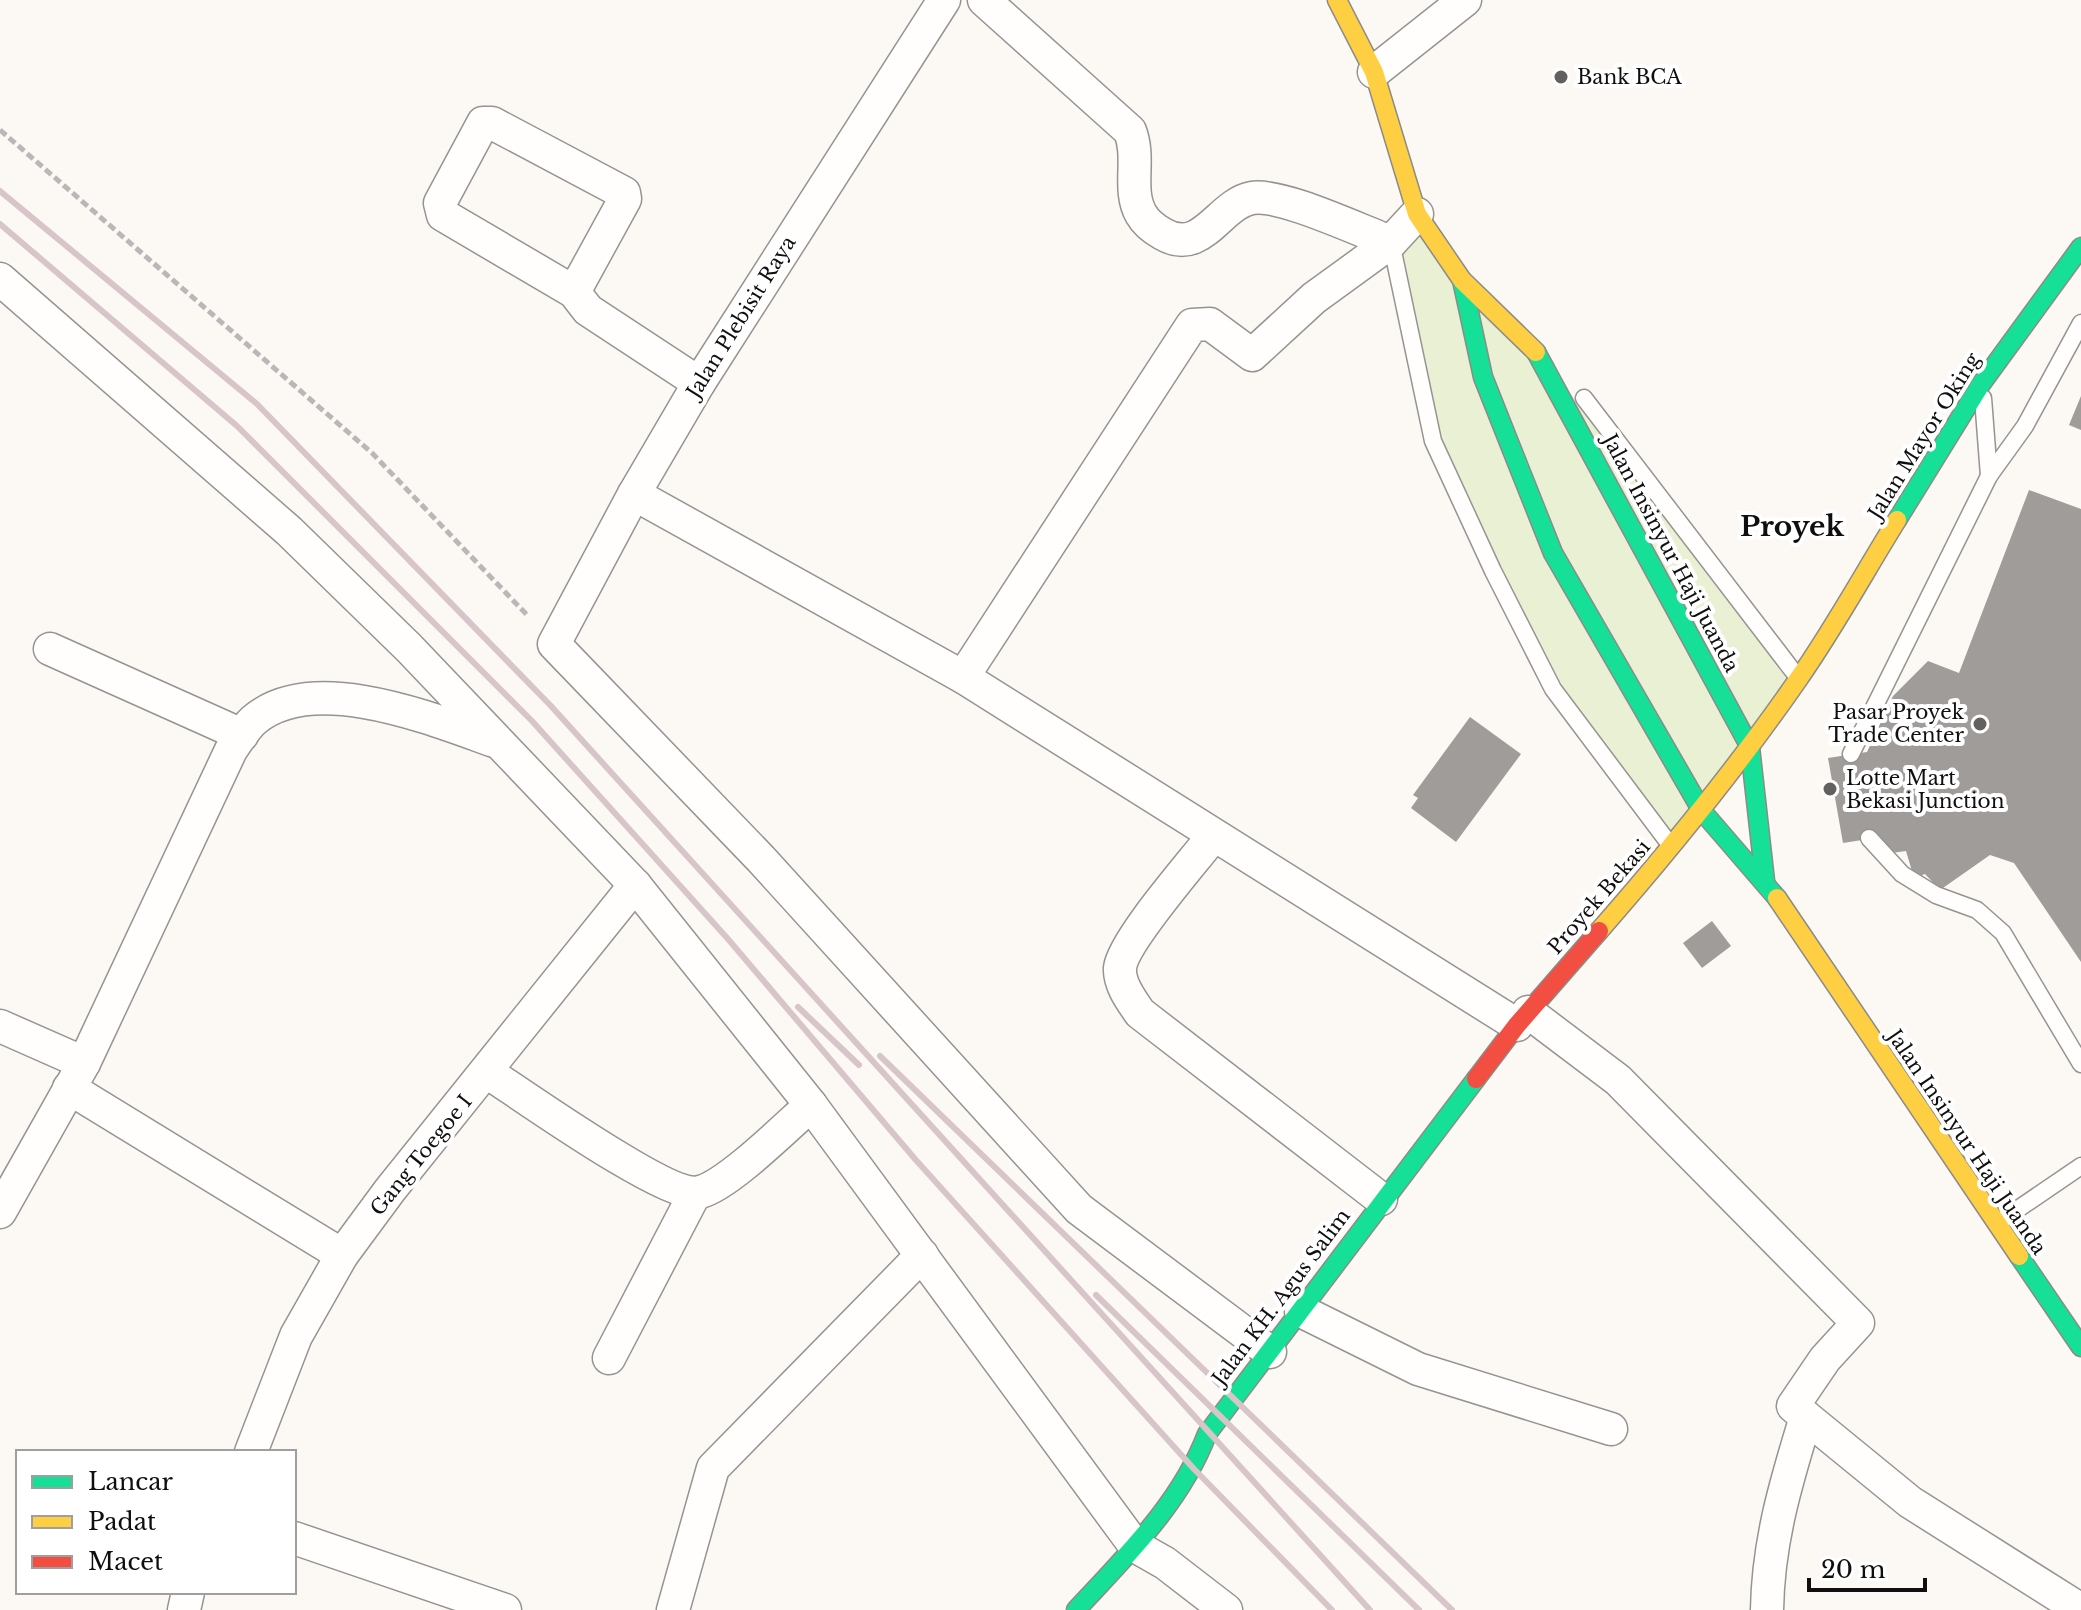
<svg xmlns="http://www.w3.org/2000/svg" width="2081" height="1610" font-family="'Libre Baskerville',serif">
<rect width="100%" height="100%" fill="#fcf9f4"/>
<polygon fill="#e9f0d4" points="1417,214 1540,356 1799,679 1672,848 1553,689 1433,441 1391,242"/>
<g fill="#9f9c99">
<polygon points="2081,396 2081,430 2069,425"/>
<polygon points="2029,490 2081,509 2081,962 2014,863 1990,855 1940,890 1925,874 1914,878 1906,851 1884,854 1881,837 1843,843 1828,758 1867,752 1893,696 1928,661 1959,673"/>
<polygon points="1470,717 1521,754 1456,842 1411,808 1418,798 1413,795"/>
<polygon points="1712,921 1731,946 1702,968 1683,943"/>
</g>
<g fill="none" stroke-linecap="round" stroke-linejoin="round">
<defs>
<g id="lane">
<polyline points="1391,242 1433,441 1493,571 1553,689 1671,846"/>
<polyline points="1584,398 1796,675"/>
<polyline points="1983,398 1989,476"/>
<polyline points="1851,754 1989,476 2025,426 2081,323"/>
<polyline points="1869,838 1902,874 1936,895 1977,910 2003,933 2081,1064"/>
<polyline points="1999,1222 2081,1166"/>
</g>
<g id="street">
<polyline points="944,0 699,383 634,494 554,644 761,859 1079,1209 1270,1352"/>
<path d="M984 0 1130 131C1141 159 1127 189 1141 214 1146 223 1154 229 1163 234 1202 257 1219 204 1252 198 1281 193 1360 231 1391 242"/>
<polyline points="1374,72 1465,0"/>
<polyline points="0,279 289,531 409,648 635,885 811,1105 1135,1546 1165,1563 1226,1610"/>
<polyline points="574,292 625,199 624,193 492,123 483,123 440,203 443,215 574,292 588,310 699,383"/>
<polyline points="634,494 963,677 1517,1025"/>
<polyline points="50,649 242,735"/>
<polyline points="963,677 1192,325 1210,324 1252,355 1314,298 1391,242 1417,214"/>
<path d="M1213 836C1194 861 1123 941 1120 968 1119 984 1131 1000 1140 1013L1381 1199"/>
<path d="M1528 1012 1618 1080 1858 1323 1825 1359 1793 1406 1806 1417C1786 1482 1768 1542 1767 1610"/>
<polyline points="0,1026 84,1063"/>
<path d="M487 1072C521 1094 669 1200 700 1192 728 1185 787 1126 811 1105"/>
<polyline points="69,1088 342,1255"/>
<path d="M0 1212 84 1063 231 750C238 740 245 728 254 720 313 670 432 719 494 741"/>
<polyline points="1301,1311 1418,1369 1611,1429"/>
<polyline points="609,1358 695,1193"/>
<polyline points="1806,1417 1910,1502 2081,1610"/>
<polyline points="251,1452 296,1336 342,1255 390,1190 635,885"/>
<polyline points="294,1538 505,1610"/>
<polyline points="184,1610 188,1592"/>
<polyline points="673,1610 713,1468 922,1255"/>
</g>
<g id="fast">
<polyline points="1462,280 1483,377 1553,553 1702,811 1777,898"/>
<polyline points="1536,352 1750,747 1765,881"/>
<polyline points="1897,520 1981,384 2081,247"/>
<polyline points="2019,1256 2081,1347"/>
<path d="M1076 1610C1125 1557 1181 1503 1207 1434L1476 1079"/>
</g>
<g id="slow">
<polyline points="1337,0 1374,72 1417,214 1462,280 1536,352"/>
<polyline points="1777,898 2019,1256"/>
<path d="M1599 931C1669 851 1736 769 1797 681 1833 630 1864 573 1897 520"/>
</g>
<polyline id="jam" points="1476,1079 1517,1025 1599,931"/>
</defs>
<use href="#lane" stroke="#969492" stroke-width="19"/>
<use href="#street" stroke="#969492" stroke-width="35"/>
<use href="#fast" stroke="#8c8b89" stroke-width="21"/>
<use href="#slow" stroke="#8c8b89" stroke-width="21"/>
<use href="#jam" stroke="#8c8b89" stroke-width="21"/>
<polyline stroke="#b9b8b8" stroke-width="5" stroke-dasharray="8 4" stroke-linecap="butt" points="0,130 372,453 528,616"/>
<use href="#lane" stroke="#fffefd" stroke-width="16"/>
<use href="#street" stroke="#fffefd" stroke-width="32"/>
<use href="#fast" stroke="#16e098" stroke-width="18"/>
<use href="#slow" stroke="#ffcf43" stroke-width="18"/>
<use href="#jam" stroke="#f24e42" stroke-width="18"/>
<g stroke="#d8c5c9" stroke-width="6">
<polyline points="0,191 257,404 551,706 1370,1610"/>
<polyline points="0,224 237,426 532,721 728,939 915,1159 1194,1469 1332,1610"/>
<polyline points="798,1007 859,1065"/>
<polyline points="880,1056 1452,1610"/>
<polyline points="1096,1295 1419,1610"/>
</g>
</g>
<g fill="#62615f" stroke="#fff" stroke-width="3">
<circle cx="1561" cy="77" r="8"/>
<circle cx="1980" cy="724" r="8"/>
<circle cx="1830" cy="789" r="8"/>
</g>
<g text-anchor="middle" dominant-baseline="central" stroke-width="8" stroke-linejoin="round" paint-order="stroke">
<g font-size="20" fill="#0f0f0f" stroke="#fff" text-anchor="start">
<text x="1577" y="77">Bank BCA</text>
<text x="1964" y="712" text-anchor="end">Pasar Proyek<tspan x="1964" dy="23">Trade Center</tspan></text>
<text x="1846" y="778">Lotte Mart<tspan x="1846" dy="23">Bekasi Junction</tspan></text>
</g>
<g font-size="20" fill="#0f0f0f" stroke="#fff">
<text transform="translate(741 317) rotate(-58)">Jalan Plebisit Raya</text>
<text transform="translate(1924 436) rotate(-58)">Jalan Mayor Oking</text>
<text transform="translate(1671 553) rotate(62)">Jalan Insinyur Haji Juanda</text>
<text transform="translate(1599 897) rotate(-49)">Proyek Bekasi</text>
<text transform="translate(1967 1142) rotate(56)">Jalan Insinyur Haji Juanda</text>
<text transform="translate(421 1155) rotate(-51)">Gang Toegoe I</text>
<text transform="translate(1281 1297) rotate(-53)">Jalan KH. Agus Salim</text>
</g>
<g font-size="28" font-weight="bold" fill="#0f0f0f" stroke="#fff">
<text x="1792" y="526">Proyek</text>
</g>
</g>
<rect x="16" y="1450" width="280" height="144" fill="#ffffff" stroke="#9f9f9f" stroke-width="2"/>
<rect x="32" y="1476" width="40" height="12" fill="#16e098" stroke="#9f9f9f" stroke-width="2"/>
<text x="88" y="1490" font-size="24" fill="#0f0f0f">Lancar</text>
<rect x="32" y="1516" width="40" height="12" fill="#ffcf43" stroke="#9f9f9f" stroke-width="2"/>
<text x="88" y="1530" font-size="24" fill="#0f0f0f">Padat</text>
<rect x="32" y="1556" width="40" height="12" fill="#f24e42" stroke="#9f9f9f" stroke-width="2"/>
<text x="88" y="1570" font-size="24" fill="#0f0f0f">Macet</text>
<path d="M1809 1578v12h116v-12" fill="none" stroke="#0f0f0f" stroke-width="4"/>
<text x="1821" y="1578" font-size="24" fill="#0f0f0f" stroke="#ffffff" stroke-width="6" paint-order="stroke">20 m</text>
</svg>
